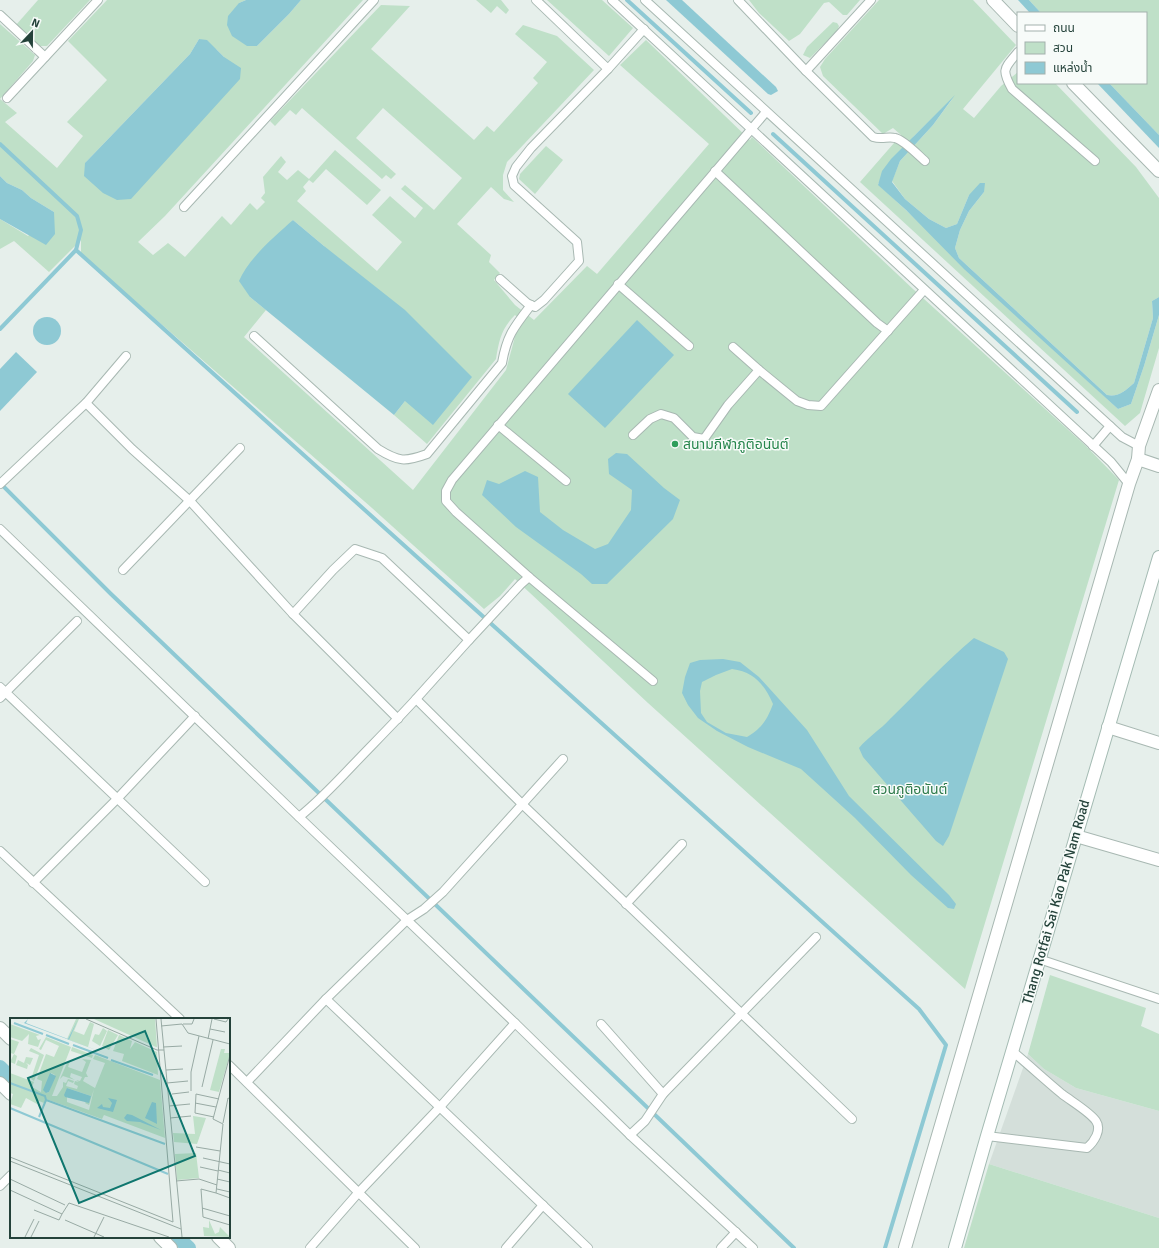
<svg xmlns="http://www.w3.org/2000/svg" width="1159" height="1248" font-family="Signika,'Noto Sans Thai',sans-serif">
<rect width="100%" height="100%" fill="#e6efeb"/>
<polygon fill="#d4dfda" points="1028,1054 1044,1069 1076,1088 1159,1111 1159,1218 989,1164"/>
<g fill="#bfe0c8" fill-rule="evenodd">
<polygon points="38,0 90,0 47,46 40,46 16,25"/>
<path d="M107 0H246L239 3 257 46 289 14 301 0H363L165 216 138 242 153 255 168 243 185 257 222 216 231 225 250 203 257 210 265 202 261 198 265 193 263 177 281 156 286 162 278 172 287 180 298 170 309 179 335 150 381 190 367 205 326 169 313 183 309 180 303 187 306 191 297 201 377 271 402 242 372 215 390 196 415 218 423 208 401 189 405 185 434 210 462 178 383 108 356 138 396 174 391 179 386 175 382 179 302 108 296 115 290 110 275 126 270 121 381 5 410 6 371 49 474 140 487 126 494 132 538 83 533 78 547 62 515 34 523 25 557 36 594 70 507 162 503 175V190L514 202 504 199 491 187 457 224 491 255 489 262 500 273 494 280 515 305 534 320 587 266 597 274 709 144 620 65 646 40 750 140 752 137 913 289 1086 446 1119 480 965 989 648 703 515 579 500 596 484 609 372 508 81 254V240L49 272 14 241 0 249V219L28 236 54 212 31 198 22 190 7 183 0 176V99L17 113 5 122 57 168 83 136 67 122 107 80 68 41ZM199 39 217 50 224 57 85 163 190 54ZM293 220 324 246 405 401 394 415 427 444 496 359C499 341 501 329 515 315L523 323 516 333 506 370 413 490 244 337 266 310 250 297Z"/>
<polygon points="476,0 501,0 509,10 506,14 497,6 491,13"/>
<polygon points="547,0 602,0 633,28 609,56"/>
<polygon points="749,0 860,0 847,15 843,15 829,2 824,3 800,34 789,41 759,13"/>
<path d="M879 0H973L1016 45 963 109 974 118 1001 86 1018 72V83H1055L1136 167 1159 198V297L1152 301 1153 318 1134 383C1125 391 1119 397 1107 395L959 258 955 248 960 230 969 211 984 192 969 195 957 224 946 228 929 219 905 199 892 181 900 161 933 125 953 98 914 136 878 184 1118 409 1131 404 1144 366 1159 315V348L1140 413 1125 426 860 182 901 135 893 128 883 134 823 76 820 67 825 59Z"/>
<polygon points="1029,0 1159,0 1159,135 1109,83 1146,83 1146,13 1041,13"/>
<polygon points="833,22 837,23 839,26 837,31 810,58 803,55 807,47"/>
<polygon points="0,24 35,55 33,61 0,99"/>
<polygon points="546,146 563,160 535,194 519,179 520,174"/>
<polygon points="1050,975 1146,1008 1141,1026 1159,1034 1159,1111 1076,1088 1044,1069 1028,1054"/>
<polygon points="989,1164 1159,1218 1159,1248 964,1248"/>
</g>
<g fill="#8ec9d4" fill-rule="evenodd">
<polygon points="246,0 301,0 289,14 257,46 247,46 232,36 227,25 228,16 239,3"/>
<polygon points="666,0 682,0 776,87 778,91 771,95 768,94"/>
<polygon points="1018,0 1029,0 1041,13 1030,13"/>
<polygon points="199,39 207,40 224,57 241,68 240,79 131,199 117,200 103,193 84,176 85,163 190,54"/>
<polygon points="1097,83 1109,83 1159,135 1159,148"/>
<path d="M955 95 933 125 900 161 892 182 905 199 929 219 946 228 957 224 969 195 980 183H985L984 192 969 211 960 230 955 248 959 258 1107 395C1119 397 1125 391 1134 383L1153 318 1152 301 1159 297V315L1144 366 1131 404 1118 409 964 269 906 210 878 185 882 171 891 159Z"/>
<polygon points="0,176 7,183 22,190 31,198 54,212 55,234 46,245 0,219"/>
<path d="M293 220 324 246 405 310 472 377 433 425 405 401 394 415 250 297 239 281C248 259 275 236 293 220Z"/>
<circle cx="47" cy="331" r="14"/>
<polygon points="637,320 674,355 605,428 568,394"/>
<polygon points="16,352 37,372 0,411 0,369"/>
<polygon points="616,453 627,454 664,488 680,500 673,519 607,584 592,584 581,574 516,527 482,495 487,480 499,484 525,471 538,477 540,512 563,530 595,549 608,544 631,510 632,490 609,474 608,459"/>
<path d="M974 638 1004 652 1008 659 949 836 943 846 936 841 863 757 859 748C868 737 880 730 890 719 918 692 944 663 974 638Z"/>
<path d="M723 659 740 662 759 677 807 730 849 796 949 895 956 904 954 909 948 908 911 875 855 818 801 769 748 747 717 731 698 718 688 705 682 693 685 677 690 663 700 660ZM732 669C754 672 764 684 773 704 767 720 762 728 747 737L726 733 707 722 701 713 700 691 702 682 716 675Z"/>
</g>
<g fill="none" stroke-linecap="round" stroke-linejoin="round">
<g stroke="#8ec9d4" stroke-width="4">
<polyline points="627,0 751,113"/>
<polyline points="773,134 1077,412"/>
<polyline points="0,144 77,216 81,230 76,250 919,1009 946,1045 885,1248"/>
<polyline points="0,329 76,250"/>
<polyline points="0,483 111,594 794,1248"/>
</g>
<g stroke="#8ec9d4" stroke-width="14">
<polyline points="0,1067 11,1078"/>
<polyline points="177,1237 189,1248"/>
</g>
<defs>
<g id="service">
<polyline points="536,0 608,69 644,29"/>
<polyline points="612,0 1111,462 1129,484"/>
<polyline points="645,0 1122,437 1139,446"/>
<path d="M738 0 806 71 873 137C883 140 887 136 895 138 904 140 918 155 925 161"/>
<polyline points="0,15 45,57"/>
<path d="M1018 52C1004 69 1001 69 1012 89L1095 161"/>
<polyline points="806,71 871,0"/>
<polyline points="7,98 98,0"/>
<polyline points="715,171 877,323 888,331"/>
<polyline points="184,207 374,0"/>
<polyline points="500,279 527,303 535,307 544,300 579,261 577,242 514,185 512,176 516,167 531,148 608,69"/>
<polyline points="618,284 689,346"/>
<path d="M254 336 378 449C399 462 405 462 427 454L502 363C507 335 514 327 531 305"/>
<polyline points="733,347 759,370 797,401 808,405 821,406 924,290"/>
<polyline points="86,403 126,356"/>
<polyline points="498,425 566,481"/>
<polyline points="633,435 650,419 661,414 674,418 693,437 704,439 728,405 759,370"/>
<polyline points="1093,446 1110,426"/>
<polyline points="0,484 86,403 132,449 190,501 293,614 398,719"/>
<polyline points="0,529 299,817 515,1023 630,1135 753,1248"/>
<polyline points="123,570 240,448"/>
<polyline points="293,614 333,570 355,549 382,558 469,640 416,699"/>
<polyline points="469,640 521,584 529,577"/>
<polyline points="653,681 529,577 456,512 446,501 446,491 452,480 766,112"/>
<polyline points="0,687 205,882"/>
<polyline points="0,698 77,621"/>
<path d="M299 817C318 802 335 784 352 766 373 744 395 722 416 699L522 804 852 1119"/>
<polyline points="0,851 180,1019"/>
<polyline points="33,883 117,799 195,716"/>
<polyline points="626,904 682,844"/>
<polyline points="1039,959 1159,999"/>
<polyline points="326,999 588,1248"/>
<polyline points="601,1024 663,1094"/>
<polyline points="229,1065 415,1248"/>
<polyline points="247,1082 326,999 407,920 424,909 443,892 563,759"/>
<polyline points="630,1135 645,1121 663,1094 816,937"/>
<path d="M987 1136 1087 1148C1094 1142 1102 1130 1096 1121 1090 1112 1071 1101 1062 1094 1045 1080 1029 1065 1012 1051"/>
<polyline points="0,1186 11,1175"/>
<polyline points="310,1248 359,1192 439,1108 515,1023"/>
<polyline points="506,1248 543,1205"/>
<polyline points="721,1248 736,1232"/>
</g>
<g id="minor">
<polyline points="993,0 1018,26"/>
<polyline points="1073,83 1159,171"/>
<polyline points="1138,459 1159,466"/>
<polyline points="1108,727 1159,743"/>
<polyline points="1076,836 1159,860"/>
<polyline points="0,1028 11,1039"/>
<polyline points="0,1083 11,1094"/>
<polyline points="160,1237 171,1248"/>
<polyline points="218,1237 229,1248"/>
<polyline points="905,1248 1129,484 1138,459 1139,446 1159,390"/>
</g>
<polyline id="secondary" points="955,1248 987,1136 1159,557"/>
</defs>
<use href="#service" stroke="#a8b8b2" stroke-width="10"/>
<use href="#minor" stroke="#a8b8b2" stroke-width="14"/>
<use href="#secondary" stroke="#a4bbb3" stroke-width="14"/>
<use href="#service" stroke="#fff" stroke-width="8"/>
<use href="#minor" stroke="#fff" stroke-width="12"/>
<use href="#secondary" stroke="#fff" stroke-width="12"/>
</g>
<circle fill="#2e9e5b" stroke="#f7fbf9" stroke-width="1.5" cx="675" cy="444" r="4"/>
<g text-anchor="middle" dominant-baseline="central" stroke-width="3" stroke-linejoin="round" paint-order="stroke">
<g font-size="14" fill="#27864d" stroke="#f7fbf9" text-anchor="start">
<text x="683" y="444">สนามกีฬาภูติอนันต์</text>
</g>
<g font-size="14" fill="#2d7a4b" stroke="#f7fbf9">
<text x="910" y="789">สวนภูติอนันต์</text>
</g>
<g font-size="14" fill="#24423a" stroke="#f7fbf9">
<text transform="translate(1056 902) rotate(-74)">Thang Rotfai Sai Kao Pak Nam Road</text>
</g>
</g>
<g transform="translate(10 1018)">
<rect width="220" height="220" fill="#e6efeb"/>
<path d="M66 1H69L64 13 74 17 80 4 84 6 78 29 57 21ZM84 1H145L147 29H146ZM0 6 30 17 26 18 28 22 31 21 28 29 18 26 19 16 12 23 0 19ZM93 10 97 13 90 28 82 23 85 16 89 17ZM98 12 108 17 99 32 92 28ZM109 17 122 23 120 31 125 24 147 34 148 57 112 43 114 36 103 33ZM36 19 61 29 42 78H47L53 69V64L56 65 58 61 64 63 63 65 58 63 56 68 67 71 68 68 64 66 65 63 69 64 66 62 70 63 72 59 61 55 60 59 65 62 53 58 50 61 57 45 60 43 58 49 72 54 76 44 72 41 81 42 76 55 78 59H75L73 63 85 70 95 45 83 41 85 37 150 62 155 120 94 97 92 101 36 81 34 85 29 83 27 86 16 80 11 90 0 86 3 76 0 75V55L24 64 22 69 31 74 32 63 27 61 36 36 44 39 49 28 36 22 31 32 29 31ZM41 55 45 57 39 74 36 75ZM57 70 81 78 75 85 79 87 84 71 79 92 57 84ZM0 21 9 24 4 36 7 38 5 46 0 44 4 36 0 35ZM62 29 83 37 82 40 61 33ZM21 30 34 37 24 63 21 61 29 37 19 33ZM211 31H215L214 35H219L220 32V36L209 74 200 72ZM16 39 23 40 20 47 16 45 18 47 17 51 6 47 8 42 14 45ZM183 98 196 100 187 126 164 124 163 115 185 116ZM186 135 189 160 167 162 165 136ZM199 202 205 216 209 214 210 209 220 219 194 218 193 209 199 210Z" fill="#bfe0c8" fill-rule="evenodd"/>
<path d="M3 1 14 5 18 1 16 5 58 21 68 1 59 22 100 37ZM40 55 46 58 39 74 36 75 33 72ZM57 70 81 78 79 85 55 79 54 77ZM98 80 107 82 103 94 87 90 92 86 93 89 100 90 102 85ZM142 84 146 85 147 106 135 100ZM117 96 122 97 151 112 130 104 117 103 114 100Z" fill="#8ec9d4"/>
<path fill="none" stroke="#8ec9d4" stroke-width="2" d="M4 5 33 16M36 17 59 26M63 27 98 40M101 42 143 57M0 65 35 78 36 82 155 126M0 90 158 156M29 99 36 82"/>
<path fill="none" stroke="#98aaa4" stroke-width="1" d="M76 1 147 32H154M151 1 172 219M204 1 216 4 218 1M173 6H182L184 1M151 8 172 6 178 15 220 26M200 11 215 14M198 21 202 1M153 29 172 28M220 37 203 101 213 106 206 175 220 180M156 52 173 51M157 65 178 63M192 69 203 22M181 73V54L189 18M162 76 179 74M185 85 206 89M159 88 180 86M204 99 185 95 186 76 209 81M160 100 181 98M213 105 218 80 220 81M186 129 210 133M0 139 163 204 146 1M193 140 220 146M0 143 171 211M190 149 208 153M208 152 220 155M0 161 55 187M207 161 220 164M166 163 189 161 207 167M207 171 220 174M0 172 52 196 59 185 159 219M206 175 191 171 193 199 220 207M192 190 220 198M24 192 49 202 52 196M55 202 94 219M15 219 24 201M21 219 29 203M84 219 94 199"/>
<path fill="#0f766e" fill-opacity="0.15" stroke="#0f766e" stroke-width="2" d="M135 13 185 138 69 185 18 60Z"/>
<rect width="220" height="220" fill="none" stroke="#24423a" stroke-width="2"/>
</g>
<rect x="1017" y="12" width="130" height="72" fill="#f7fbf9" stroke="#a3b1ad"/>
<rect x="1025" y="25" width="20" height="6" fill="#ffffff" stroke="#a3b1ad"/>
<text x="1053" y="32" font-size="12" fill="#24423a">ถนน</text>
<rect x="1025" y="42" width="20" height="12" fill="#bfe0c8" stroke="#a3b1ad"/>
<text x="1053" y="52" font-size="12" fill="#24423a">สวน</text>
<rect x="1025" y="62" width="20" height="12" fill="#8ec9d4" stroke="#a3b1ad"/>
<text x="1053" y="72" font-size="12" fill="#24423a">แหล่งน้ำ</text>
<g transform="translate(32 32) rotate(22)" stroke="#f7fbf9" stroke-width="3" paint-order="stroke">
<path d="M0-3L7 15L0 10L-7 15Z" fill="#24423a"/>
<text y="-6" font-size="11" font-weight="bold" text-anchor="middle" fill="#24423a">N</text>
</g>
</svg>
